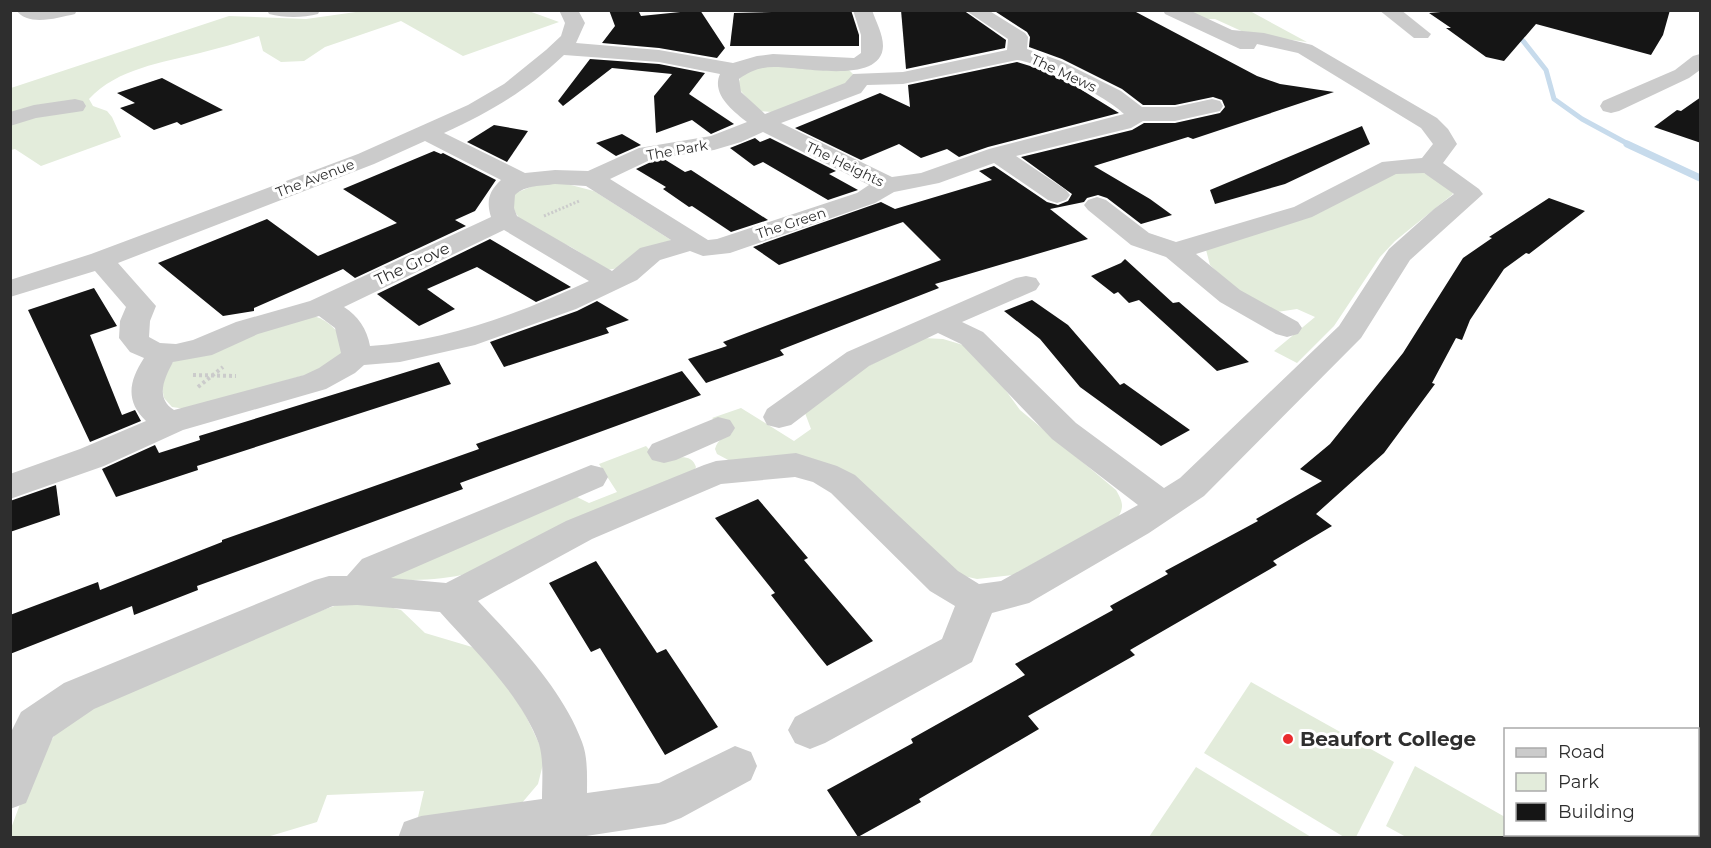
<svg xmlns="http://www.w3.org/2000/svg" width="1711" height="848" font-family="Montserrat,sans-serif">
<rect width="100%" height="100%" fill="#fff"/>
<g fill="#e3ecdb">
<path d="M526 10 559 22 463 56 401 21 325 47 304 61 281 62 263 51 259 36C240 42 220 48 200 53 162 63 118 68 89 99L93 106 107 111 112 117 121 137 41 166 15 149 11 150V88L229 16 306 19 363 11Z"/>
<polygon points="1183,11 1250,11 1307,42 1248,34 1215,19 1205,19"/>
<path d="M765 65 848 69 853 74 847 84 772 112 759 111 739 89C738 70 749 71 765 65Z"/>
<polygon points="1420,171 1448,185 1453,194 1395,241 1380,257 1334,326 1297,363 1274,351 1315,317 1297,309 1277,312 1237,291 1210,265 1205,246 1279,227 1321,212 1390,172"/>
<path d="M541 183 567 184 594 191 671 240 619 268 607 270C595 262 583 254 571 247 548 235 508 227 513 194Z"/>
<path d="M314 316C331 321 340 334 349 348L333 367 186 409 172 407 164 398 160 377 174 361 256 332Z"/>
<path d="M923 338 943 339 963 345 1004 388 1020 410 1116 490C1122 501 1125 506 1118 517L1013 575 977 579 959 575 867 488 732 462 717 454 715 449C718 439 724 437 732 433L712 418 741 408 794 441 811 429 805 413 841 380Z"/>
<path d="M646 446 660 461C672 459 691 451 696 467L694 471 470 573C443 580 416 581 389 579V576L577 497 589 503 617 492 599 464Z"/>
<polygon points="343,603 374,603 401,610 425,633 472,647 494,666 525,714 545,756 538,784 521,804 418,817 424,791 327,795 317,822 267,837 11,838 10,831 35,764 59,729 93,704 274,627"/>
<polygon points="1251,682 1394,762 1356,837 1344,837 1204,753"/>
<polygon points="1415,766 1505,817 1506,834 1538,835 1543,837 1406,837 1386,826"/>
<polygon points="1196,767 1311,837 1149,837"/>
</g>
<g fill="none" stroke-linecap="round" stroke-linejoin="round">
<polyline stroke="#c7dbec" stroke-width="5" points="1516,32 1546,70 1554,99 1582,119 1630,145"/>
<polyline stroke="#c7dbec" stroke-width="7" points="1627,144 1700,178"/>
</g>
<g fill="#151515">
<polygon points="609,10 638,10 641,16 700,10 725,48 717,58 659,48 602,43 615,26"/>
<polygon points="851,10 859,35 859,46 730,46 734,13"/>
<polygon points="901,10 963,10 1006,40 1005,48 906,69"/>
<polygon points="993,10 1136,12 1257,76 1280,84 1334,92 1193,139 1188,137 1094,166 1150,199 1172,215 1141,224 1107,198 1098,195 1087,198 1084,202 1050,209 1088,239 935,284 939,288 780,350 784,355 706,383 688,359 727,346 723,342 941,260 903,222 779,265 753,247 881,202 895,209 992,180 979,171 994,166 1047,202 1058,205 1068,201 1072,194 1021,157 1132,130 1144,123 1175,123 1220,113 1225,107 1222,100 1213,97 1175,105 1143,105 1122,89 1062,59 1029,47 1030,37 1027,32"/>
<polygon points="1464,10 1670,10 1663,35 1651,55 1536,24 1504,61 1486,57 1446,28 1451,28 1429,13"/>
<polygon points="590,59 659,64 705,73 689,94 734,124 711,134 692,120 656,133 654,96 672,74 612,68 563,106 558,101"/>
<polygon points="1017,62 1040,69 1072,84 1119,113 988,147 959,157 947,149 921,158 899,144 861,160 795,128 880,93 910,107 908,85"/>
<polygon points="162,78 223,110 181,125 177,122 154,130 120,108 135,103 117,93"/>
<polygon points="1701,97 1701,143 1654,127 1677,110 1681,111"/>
<polygon points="494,125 528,131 507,162 467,142"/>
<polygon points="1362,126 1370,144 1285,184 1215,204 1210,190"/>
<polygon points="622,134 641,145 616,156 596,143"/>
<polygon points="755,138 760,142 770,138 836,171 829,174 858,190 828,200 763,162 754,166 730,148"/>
<polygon points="434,151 441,154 443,153 496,180 475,211 455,220 466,226 355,278 343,269 254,308 254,311 223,316 158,263 267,219 318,256 397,223 343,189"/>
<polygon points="664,159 685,172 691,170 768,220 731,232 692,206 689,207 663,189 666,187 636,169 653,161"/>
<polygon points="1549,198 1585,211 1529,254 1526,253 1504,269 1470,320 1462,340 1456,338 1432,383 1435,384 1384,453 1316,514 1332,526 1273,561 1277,565 1130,650 1135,655 1028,716 1039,729 919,799 921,802 858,837 827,790 913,743 911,739 1025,675 1015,664 1113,610 1110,606 1168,574 1165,571 1258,521 1256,519 1322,481 1300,469 1330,444 1403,353 1463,258 1492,238 1489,237"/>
<polygon points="490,239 571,287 536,302 477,267 427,289 455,309 419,326 377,294"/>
<polygon points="1125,259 1173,303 1179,302 1249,362 1217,371 1139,300 1129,303 1118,292 1114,294 1091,276 1121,263"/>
<polygon points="94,288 117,326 90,335 122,415 135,410 141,421 90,442 28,310"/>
<polygon points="1032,300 1068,325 1120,385 1124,383 1190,430 1161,446 1080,387 1040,339 1004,311"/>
<polygon points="597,301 629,320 606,328 609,333 504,367 490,342 577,311"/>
<polygon points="439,362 451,384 197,466 198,470 116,497 102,469 155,445 159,453 200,440 199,436"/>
<polygon points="682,371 701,395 460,483 463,489 197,586 198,590 134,615 132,606 10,654 10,615 98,582 100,590 222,542 222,540 479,449 476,444"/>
<polygon points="56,485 60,515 10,532 10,501"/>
<polygon points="758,499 808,558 804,560 873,641 827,666 818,655 771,595 775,593 715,518"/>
<polygon points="596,561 657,653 666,649 718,727 665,755 600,648 591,652 549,583"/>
</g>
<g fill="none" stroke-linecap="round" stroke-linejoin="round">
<polyline stroke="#cbcbcb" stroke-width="3" stroke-dasharray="2 2" stroke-linecap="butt" points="544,216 579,201"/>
<g stroke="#cbcbcb" stroke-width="4" stroke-dasharray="3 3" stroke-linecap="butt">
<polyline points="193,375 236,376"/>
<polyline points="198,387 223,367"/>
</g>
<g fill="#cbcbcb" fill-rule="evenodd">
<path d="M16 10H77L75 14C57 18 28 27 16 10Z"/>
<path d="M267 10H320L318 14C303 18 284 18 269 14Z"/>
<path d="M559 10H578L585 23 576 43 659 50 733 63 757 56 773 54 854 58 861 53V35L853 10H872C876 22 883 34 883 46 882 86 798 66 774 67 760 67 750 71 739 79L741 92 765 114 845 83 853 74 903 72 1007 50 1008 39 965 10H988L1025 33 1028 37 1027 49 1061 61 1121 91 1142 107H1175L1212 99 1220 101 1223 106 1220 111 1175 121H1143L1131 128 1016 156 1066 190 1070 195 1066 200 1057 203 1048 200 994 163 939 183 894 192 875 203 730 253 703 256 690 251 660 260 637 280 576 309 475 345 400 362 364 365 355 373 326 389 183 430 104 466 10 499V474L80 449 146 421C125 401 129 381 144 358L130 352 119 338 120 321 126 307 95 271 10 297V280L91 254 358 154 468 105 504 84 546 50 561 36 565 23ZM564 55 659 62 720 74C711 94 733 111 747 122L711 136 639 148 588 171 555 170 525 173 444 133C492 111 526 91 564 55ZM1017 60C1039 62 1109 98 1124 114L989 149 921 173 892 177 781 123 861 93 867 85 903 84ZM763 132 869 185 857 193 717 239 708 240 610 179 652 159 714 150 741 142ZM425 141 501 180C489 191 486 201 491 217L310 301 236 322 193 340 176 344 160 343 149 337 150 321 156 306 118 263 374 164ZM555 184 586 186 671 240 640 248 612 271 517 216 514 208 515 195C525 185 542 186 555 184ZM504 230 589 281C521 313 446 341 370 346 367 329 358 316 344 307ZM319 316 335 328 341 353 319 368 304 375 174 410C155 398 164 379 173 362L212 355 258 334Z"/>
<path d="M1163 10H1189L1232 30 1264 33 1312 45 1437 118 1448 129 1457 144 1443 163 1479 189 1483 194 1410 260 1361 338 1204 496 1149 533 1029 603 992 613 972 662 825 743 810 749 795 743 788 730 795 717 942 639 955 606 930 591 831 493 813 482 795 477 721 484 592 539 478 601C516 641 563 690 582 742 588 757 587 777 587 793L659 783 735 746 751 752 757 766 751 780 681 818 665 824 573 838H398L404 822 421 816 542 799C542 782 544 761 539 744 521 695 475 651 440 612L357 605 333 606 94 709 53 737 26 803 10 809V734L21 712 64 683 315 580 329 576H347L362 559 591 465 603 468 608 477 603 486 391 578 446 583 566 521 704 465 716 461 796 453 837 466 855 475 958 571 979 584 1001 581 1138 505 1052 439 961 344 938 333 869 366 791 425 779 428 767 425 763 417 767 409 847 352 1016 278 1026 276 1036 278 1040 284 1036 290 962 322 983 332 1076 423 1164 488 1180 478 1339 326 1389 249 1434 209 1454 194 1424 173 1396 174 1312 217 1196 254 1240 290 1298 322 1302 328 1298 334 1287 337 1276 334 1220 302 1166 257 1131 245 1088 210 1084 205 1088 200 1097 197 1106 200 1149 233 1176 242 1294 207 1382 162 1422 158 1433 144 1421 128 1298 53 1257 44 1254 49H1240L1165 14Z"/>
<polygon points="1379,10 1401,10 1431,34 1428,38 1414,38"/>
<polygon points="1700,54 1700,70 1689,78 1619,111 1611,113 1603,111 1600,106 1603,101 1675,70 1693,56"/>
<polygon points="75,99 83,101 86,106 83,111 36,118 10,126 10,112 34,105"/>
<polygon points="718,417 730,420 735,428 730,436 676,460 664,463 652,460 647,452 652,444"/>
</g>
</g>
<circle fill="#e92c2e" stroke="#fff" stroke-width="2" cx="1288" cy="739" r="6"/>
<g text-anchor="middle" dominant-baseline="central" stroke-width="6" stroke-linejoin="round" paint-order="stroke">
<g font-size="14" fill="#2e2e2e" stroke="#fff">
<text transform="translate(1064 73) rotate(25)">The Mews</text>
<text transform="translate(677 150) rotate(-10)">The Park</text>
<text transform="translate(845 164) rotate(26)">The Heights</text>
<text transform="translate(315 178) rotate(-21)">The Avenue</text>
<text transform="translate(791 223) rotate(-18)">The Green</text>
</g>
<g font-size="16" fill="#2e2e2e" stroke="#fff">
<text transform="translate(412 264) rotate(-25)">The Grove</text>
</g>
<g font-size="20" font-weight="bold" fill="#2e2e2e" stroke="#fff" text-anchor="start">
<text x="1300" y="739">Beaufort College</text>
</g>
</g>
<rect width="1711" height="848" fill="none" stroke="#2e2e2e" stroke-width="24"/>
<rect x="1504" y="728" width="195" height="108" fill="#ffffff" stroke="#ababab" stroke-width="1.5"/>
<rect x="1516" y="748" width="30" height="9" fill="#cbcbcb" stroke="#ababab" stroke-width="1.5"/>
<text x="1558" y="758" font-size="18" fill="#2e2e2e">Road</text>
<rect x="1516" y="773" width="30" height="18" fill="#e3ecdb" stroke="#ababab" stroke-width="1.5"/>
<text x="1558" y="788" font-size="18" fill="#2e2e2e">Park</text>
<rect x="1516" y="803" width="30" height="18" fill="#151515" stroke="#ababab" stroke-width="1.5"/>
<text x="1558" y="818" font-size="18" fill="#2e2e2e">Building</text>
</svg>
